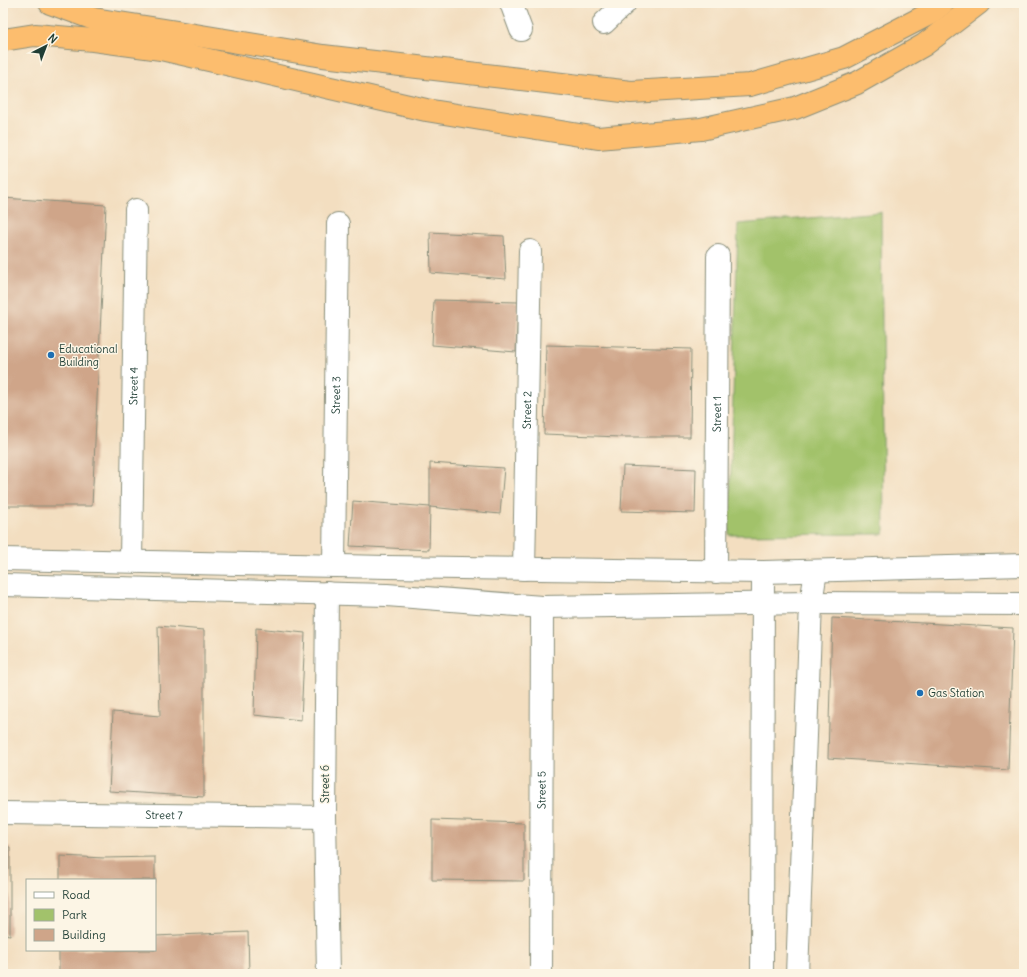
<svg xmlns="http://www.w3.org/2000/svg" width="1027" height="977" font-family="Delius,sans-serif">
<rect width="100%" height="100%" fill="#fcf5e5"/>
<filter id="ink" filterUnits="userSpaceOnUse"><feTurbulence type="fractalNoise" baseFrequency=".025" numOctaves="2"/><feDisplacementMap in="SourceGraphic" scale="8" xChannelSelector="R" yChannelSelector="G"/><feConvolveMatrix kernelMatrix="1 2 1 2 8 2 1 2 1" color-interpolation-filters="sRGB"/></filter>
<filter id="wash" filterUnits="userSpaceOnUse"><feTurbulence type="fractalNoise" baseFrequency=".012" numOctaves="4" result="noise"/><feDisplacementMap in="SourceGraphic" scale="16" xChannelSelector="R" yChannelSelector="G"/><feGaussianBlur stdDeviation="0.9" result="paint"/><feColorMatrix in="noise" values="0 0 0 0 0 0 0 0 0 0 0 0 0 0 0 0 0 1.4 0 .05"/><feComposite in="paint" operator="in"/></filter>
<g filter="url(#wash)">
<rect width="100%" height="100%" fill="#f3dec0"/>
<polygon fill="#a2c26b" stroke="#608050" points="881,212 884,534 729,535 738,224"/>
<g id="blocks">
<g fill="#cfa589">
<polygon points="3,198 106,205 92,506 3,506"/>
<polygon points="430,232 504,236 506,279 431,273"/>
<polygon points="434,300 518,302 516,352 432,345"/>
<polygon points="546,345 691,349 690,437 620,437 544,434"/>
<polygon points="430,463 504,468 500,514 430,507"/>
<polygon points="623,466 696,469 695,513 621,511"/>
<polygon points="353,501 430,507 429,550 350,546"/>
<polygon points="832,618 1013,628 1008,770 828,758"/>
<polygon points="158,626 204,630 204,797 109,791 113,712 160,716"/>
<polygon points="256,628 305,633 301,720 254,715"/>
<polygon points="432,820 524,823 524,881 432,880"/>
<polygon points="3,847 10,847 10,935 3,934"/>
<polygon points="60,856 105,858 155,857 155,880 60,880"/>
<polygon points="248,932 249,974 59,974 59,950 155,950 155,936"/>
</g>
</g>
</g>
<g filter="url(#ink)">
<use href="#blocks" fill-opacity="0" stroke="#898e7a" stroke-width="1"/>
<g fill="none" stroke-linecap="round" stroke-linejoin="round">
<defs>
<g id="minor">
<polyline points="511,3 521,30"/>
<polyline points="604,23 625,3"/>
<path id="s1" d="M131 561 136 210"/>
<path id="s2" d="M334 566 338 224"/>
<path id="s3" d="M524 569 530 251"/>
<path id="s4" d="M716 572 718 256"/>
<polyline points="327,593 325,817 328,974"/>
<path id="s5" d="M3 813 325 817"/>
<path id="s6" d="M541 974 542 607"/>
</g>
<g id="tertiary">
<polyline points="3,559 387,567 763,572 1024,565"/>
<polyline points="3,585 387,595 542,607 811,603 1024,604"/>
<polyline points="762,974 763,572"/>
<polyline points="797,974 811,603 816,571"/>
</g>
<g id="motorway">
<polyline points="50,3 94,19 171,31 323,56 631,92 750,85 844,58 929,14 943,3"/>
<polyline points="3,40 35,35 93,40 161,49 426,110 598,138 701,129 795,108 857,83 924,45 979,3"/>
</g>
</defs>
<use href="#minor" stroke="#898e7a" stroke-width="24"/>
<use href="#tertiary" stroke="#898e7a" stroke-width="24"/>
<use href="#motorway" stroke="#898e7a" stroke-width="24"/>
<use href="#minor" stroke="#fff" stroke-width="22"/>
<use href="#tertiary" stroke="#fff" stroke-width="22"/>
<use href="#motorway" stroke="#fcbd6e" stroke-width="22"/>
</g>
</g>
<g fill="#1f6fb2" stroke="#fcf5e5" stroke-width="1.5">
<circle cx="51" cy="355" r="4"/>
<circle cx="920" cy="693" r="4"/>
</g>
<g text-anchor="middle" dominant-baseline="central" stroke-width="3" stroke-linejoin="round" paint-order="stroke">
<g font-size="11" fill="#1f3d34" stroke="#fcf5e5" text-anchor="start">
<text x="59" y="349">Educational<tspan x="59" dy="13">Building</tspan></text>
<text x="928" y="693">Gas Station</text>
</g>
<g font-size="11" fill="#1f3d34" stroke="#fcf5e5">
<text stroke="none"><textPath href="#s1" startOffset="175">Street 4</textPath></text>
<text stroke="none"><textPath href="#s2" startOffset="171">Street 3</textPath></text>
<text stroke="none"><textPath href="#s3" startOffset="159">Street 2</textPath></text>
<text stroke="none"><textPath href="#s4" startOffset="158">Street 1</textPath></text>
<text transform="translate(325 784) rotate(-90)">Street 6</text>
<text stroke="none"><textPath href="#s6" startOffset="184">Street 5</textPath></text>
<text stroke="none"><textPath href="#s5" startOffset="161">Street 7</textPath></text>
</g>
</g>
<rect width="1027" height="977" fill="none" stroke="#fcf5e5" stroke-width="16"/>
<rect x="26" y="879" width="130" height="72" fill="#fcf5e5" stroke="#a4ab9e"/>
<rect x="34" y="892" width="20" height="6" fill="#ffffff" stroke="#a4ab9e"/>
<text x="62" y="899" font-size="12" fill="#1f3d34">Road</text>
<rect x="34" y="909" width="20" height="12" fill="#a2c26b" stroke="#a4ab9e"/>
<text x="62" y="919" font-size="12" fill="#1f3d34">Park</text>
<rect x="34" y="929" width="20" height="12" fill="#cfa589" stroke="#a4ab9e"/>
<text x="62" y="939" font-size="12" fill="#1f3d34">Building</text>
<g transform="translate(46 46) rotate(42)" stroke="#fcf5e5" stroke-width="3" paint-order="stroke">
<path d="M0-3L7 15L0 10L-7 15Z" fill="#1f3d34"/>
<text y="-6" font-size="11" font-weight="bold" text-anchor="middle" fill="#1f3d34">N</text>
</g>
</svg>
